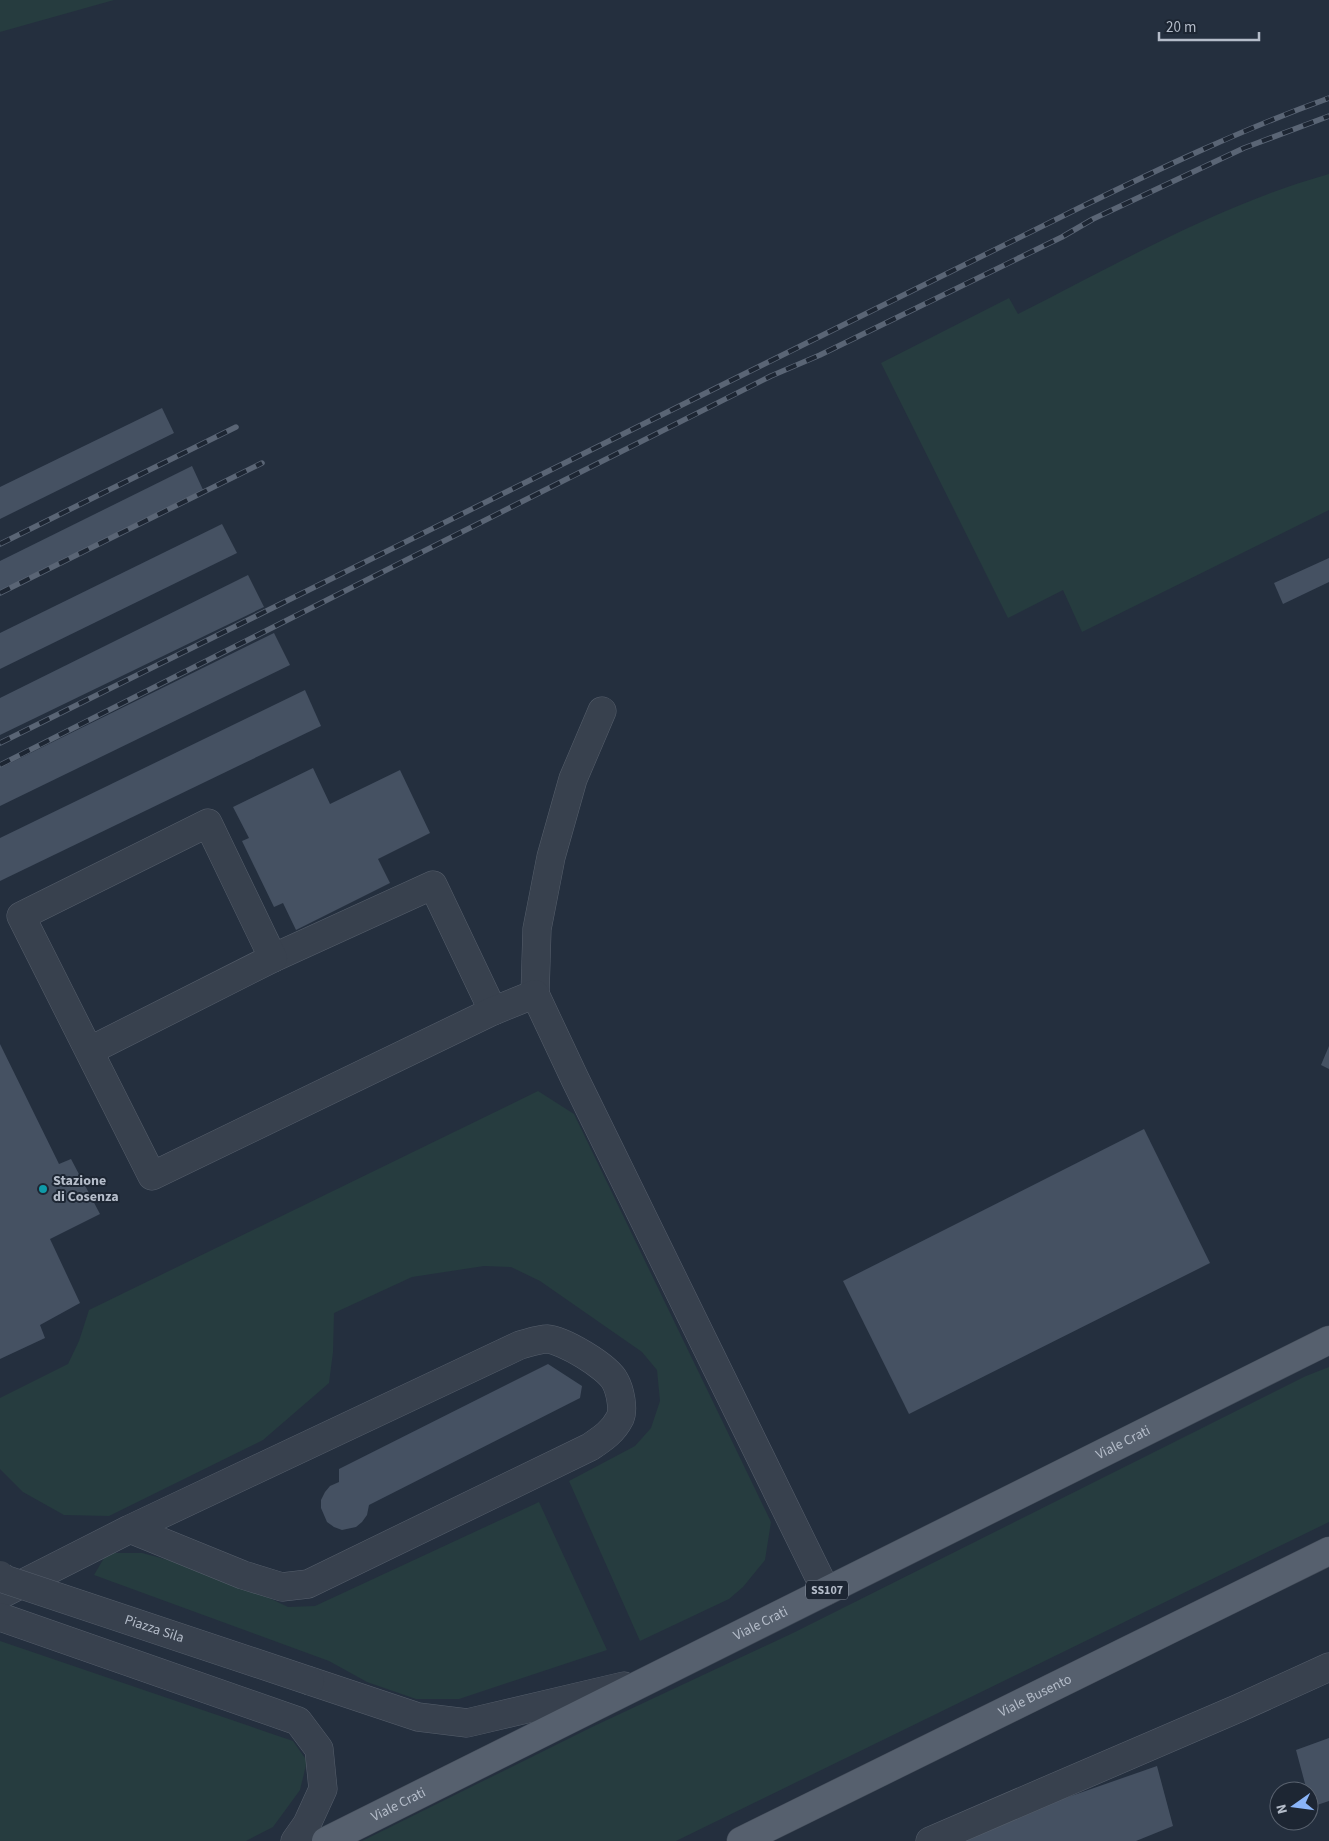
<svg xmlns="http://www.w3.org/2000/svg" width="1329" height="1841" font-family="'Source Sans 3',sans-serif">
<rect width="100%" height="100%" fill="#242f3e"/>
<g fill="#263c3f">
<polygon points="0,0 114,0 0,32"/>
<path d="M1329 174V510L1082 632 1063 590 1008 618 881 363 1009 298 1018 314C1119 263 1219 205 1329 174Z"/>
<polygon points="538,1091 574,1114 771,1522 765,1560 743,1587 729,1599 640,1641 569,1481 635,1446 651,1428 660,1401 657,1370 642,1352 540,1281 511,1267 484,1266 412,1277 334,1313 333,1352 329,1383 263,1440 109,1516 64,1515 23,1492 0,1469 0,1398 68,1364 79,1341 89,1310"/>
<polygon points="1329,1367 1329,1522 676,1841 362,1841 592,1727 793,1633 1306,1376"/>
<polygon points="539,1502 607,1650 459,1699 416,1699 367,1682 329,1661 94,1575 107,1553 142,1553 191,1566 259,1593 288,1607 315,1606"/>
<polygon points="0,1641 293,1741 307,1761 300,1790 273,1827 246,1841 0,1841"/>
</g>
<g fill="#455162">
<polygon points="162,408 174,433 0,519 0,487"/>
<polygon points="192,466 204,492 0,593 0,561"/>
<polygon points="222,524 237,553 0,669 0,633"/>
<polygon points="1329,558 1329,582 1283,604 1274,583"/>
<polygon points="248,575 264,607 0,735 0,698"/>
<polygon points="274,633 290,665 0,806 0,768"/>
<polygon points="305,690 321,726 0,881 0,838"/>
<polygon points="313,768 330,804 400,770 430,833 378,859 390,883 296,930 283,903 274,907 242,841 249,838 233,807"/>
<polygon points="0,1044 59,1164 71,1159 100,1214 50,1239 80,1303 40,1325 45,1338 0,1359"/>
<polygon points="1329,1046 1329,1069 1321,1065"/>
<polygon points="1144,1129 1210,1263 909,1414 843,1281"/>
<polygon points="548,1364 582,1386 580,1398 369,1505 367,1515 362,1522 356,1527 342,1530 334,1527 327,1522 321,1508 321,1500 325,1492 330,1486 339,1482 339,1469"/>
<polygon points="1329,1738 1329,1801 1311,1807 1309,1791 1307,1791 1296,1750"/>
<polygon points="1157,1766 1173,1826 1136,1841 960,1841 985,1826"/>
</g>
<g fill="none" stroke-linecap="round" stroke-linejoin="round">
<defs>
<g id="minor">
<polyline points="273,958 433,885 493,1011"/>
<polyline points="535,994 537,929 551,857 573,779 602,711"/>
<polyline points="89,1051 273,958 208,823 21,916 152,1176 493,1011 535,994 575,1079 826,1591"/>
<path d="M0 1595 130 1529 520 1345C528 1343 539 1339 547 1339 563 1340 607 1366 615 1381 620 1390 624 1409 620 1418 613 1432 602 1439 590 1447L308 1584 282 1587 243 1575 130 1529"/>
<polyline points="0,1617 298,1721 319,1749 323,1789 307,1824 295,1841"/>
<polyline points="310,1681 418,1717 467,1723 624,1686"/>
<polyline points="930,1841 1239,1708 1329,1667"/>
</g>
<g id="major">
<path id="s1" d="M326 1841 1329 1340"/>
<path id="s2" d="M741 1841 1329 1551"/>
</g>
</defs>
<use href="#minor" stroke="#565f6c" stroke-width="29"/>
<use href="#major" stroke="#414a57" stroke-width="29"/>
<use href="#minor" stroke="#38414e" stroke-width="28"/>
<use href="#major" stroke="#56606e" stroke-width="28"/>
<defs>
<g id="rail">
<polyline points="0,544 236,427"/>
<polyline points="0,593 262,463"/>
<path d="M0 743 1079 208C1161 168 1243 129 1329 98"/>
<polyline points="0,765 771,376 820,355 1062,237 1093,219 1244,148 1329,116"/>
</g>
</defs>
<use href="#rail" stroke="#5a6575" stroke-width="5.5"/>
<use href="#rail" stroke="#1d2633" stroke-width="4" stroke-dasharray="11" stroke-linecap="butt"/>
<defs>
<g id="minor-bridge">
<path id="s3" d="M0 1575 4 1579 310 1681"/>
</g>
</defs>
<use href="#minor-bridge" stroke="#565f6c" stroke-width="29" stroke-linecap="butt"/>
<use href="#minor-bridge" stroke="#38414e" stroke-width="28"/>
</g>
<circle fill="#0f9aa8" stroke="#1d2633" stroke-width="2" cx="43" cy="1189" r="5"/>
<g text-anchor="middle" dominant-baseline="central" stroke-width="4" stroke-linejoin="round" paint-order="stroke">
<rect fill="#1d2633" stroke="#878f9c" stroke-width="1" x="806" y="1580.5" width="42" height="19" rx="4"/>
<g font-size="12" font-weight="bold" fill="#b4bcc9">
<text x="827" y="1590">SS107</text>
</g>
<g font-size="14" font-weight="bold" fill="#b4bcc9" stroke="#1d2633" text-anchor="start">
<text x="53" y="1181">Stazione<tspan x="53" dy="16">di Cosenza</tspan></text>
</g>
<g font-size="14" fill="#b4bcc9" stroke="#1d2633">
<text stroke="none"><textPath href="#s1" startOffset="891">Viale Crati</textPath></text>
<text stroke="none"><textPath href="#s1" startOffset="486">Viale Crati</textPath></text>
<text stroke="none"><textPath href="#s3" startOffset="164">Piazza Sila</textPath></text>
<text stroke="none"><textPath href="#s2" startOffset="328">Viale Busento</textPath></text>
<text stroke="none"><textPath href="#s1" startOffset="81">Viale Crati</textPath></text>
</g>
</g>
<g transform="translate(1294 1806) rotate(256)"><circle r="24" fill="#1d2633" stroke="#59626f"/>
<path d="M0-4L9 19L0 12L-9 19Z" fill="#8ab4f8"/>
<text y="-8" font-size="14" font-weight="bold" text-anchor="middle" fill="#b4bcc9">N</text>
</g>
<path d="M1159 32v8h100v-8" fill="none" stroke="#b4bcc9" stroke-width="2.5"/>
<text x="1166" y="32" font-size="15" fill="#b4bcc9" stroke="#1d2633" stroke-width="4" paint-order="stroke">20 m</text>
</svg>
